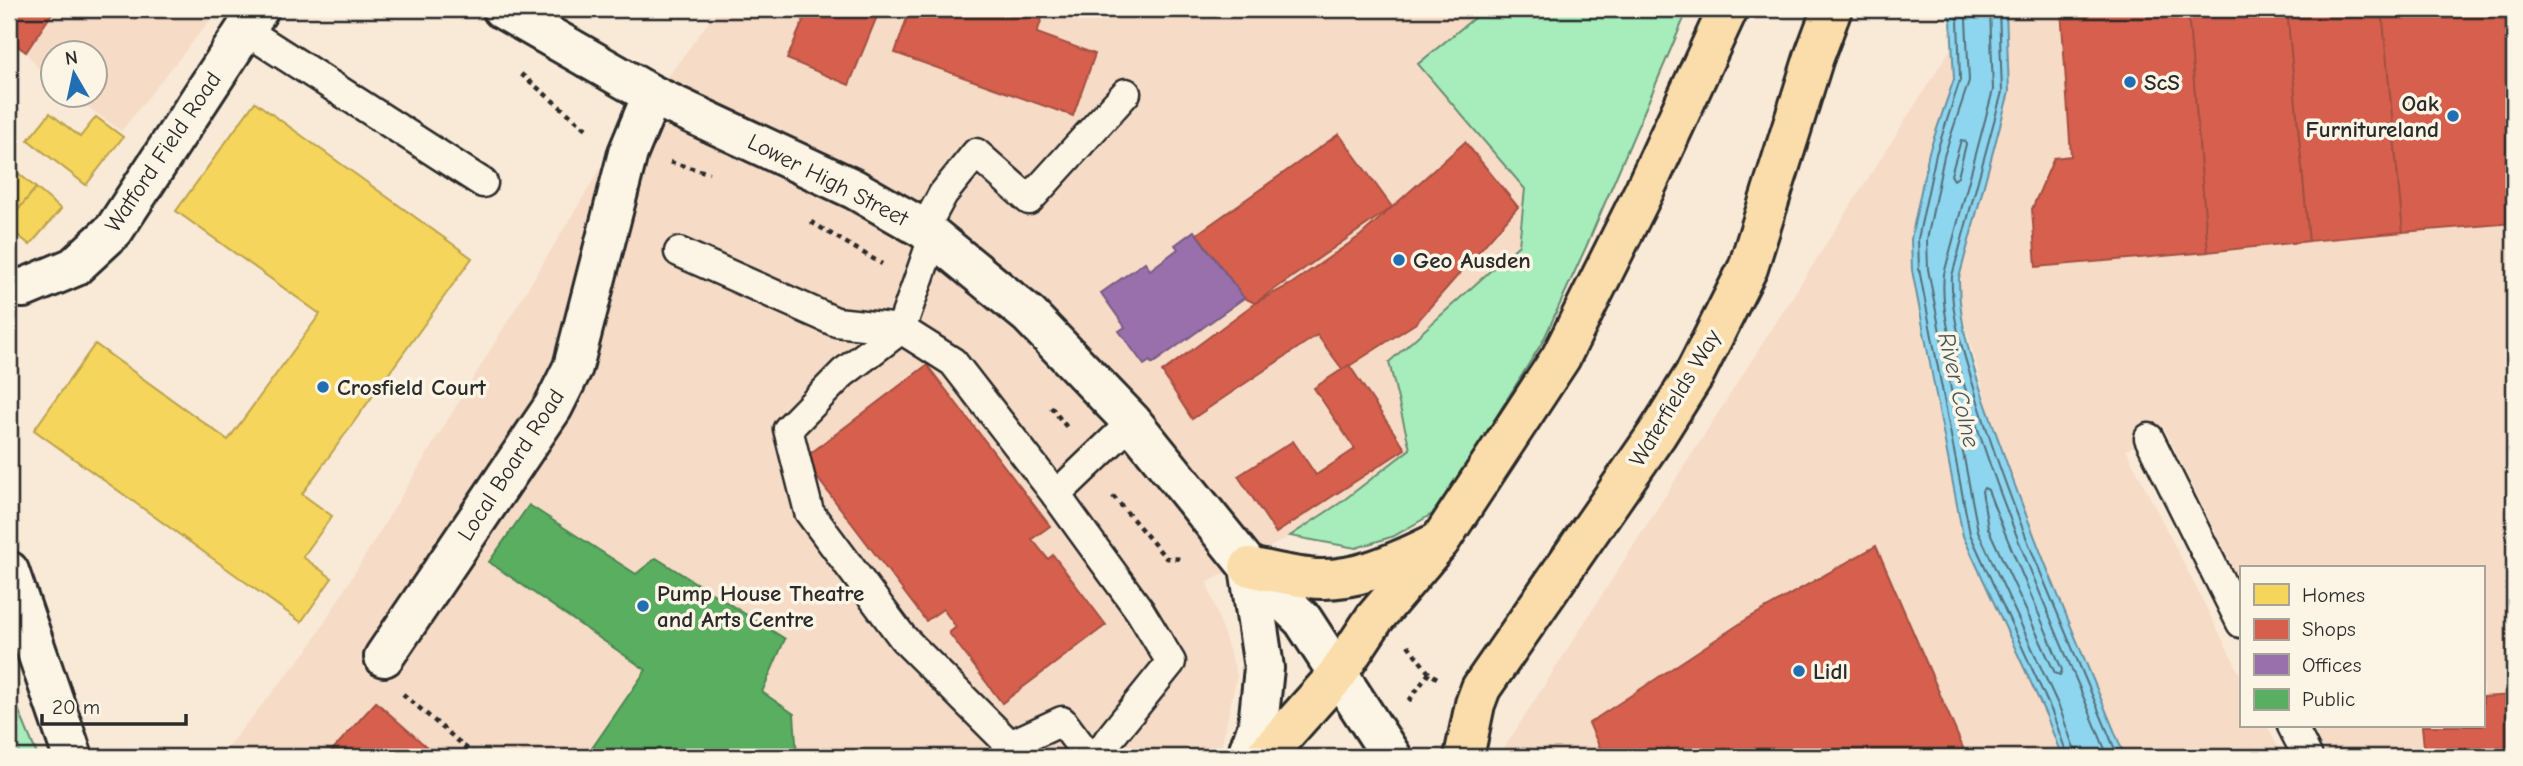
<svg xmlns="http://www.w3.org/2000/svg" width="2523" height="766" font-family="'Comic Neue',sans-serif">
<rect width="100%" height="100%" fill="#f9e9d7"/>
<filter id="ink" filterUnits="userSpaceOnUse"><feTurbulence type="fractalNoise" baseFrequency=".0143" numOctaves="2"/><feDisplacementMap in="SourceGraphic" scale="14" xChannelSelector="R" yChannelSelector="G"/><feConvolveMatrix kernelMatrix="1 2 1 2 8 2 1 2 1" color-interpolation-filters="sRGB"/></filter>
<g filter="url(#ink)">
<g fill="#f6dbc6">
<polygon points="9,9 219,9 121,131 72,95 94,94 94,52 52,52 52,80 41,72 26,52 9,40"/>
<polygon points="718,9 1485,9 1418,64 1525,189 1519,245 1389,362 1410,449 1340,503 1290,536 1207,583 1237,675 1221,748 1214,757 219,757 309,648 601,168"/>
<polygon points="2006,9 2514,9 2514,757 2327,757 2312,726 2483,726 2483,568 2241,568 2241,584 2163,426 2149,438 2126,450 2241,676 2241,726 2267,726 2283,757 2125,757 2021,503 1990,415 1959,302 1959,278 2009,93"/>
<polygon points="1952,47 1954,79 1929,152 1911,239 1919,317 1963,536 2046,715 2062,757 1503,757 1503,750"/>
</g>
<g fill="#a6edbb" stroke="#688c73" stroke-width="2">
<polygon points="1485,9 1688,9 1586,247 1543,341 1472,456 1432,514 1394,536 1356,548 1290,536 1340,503 1410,449 1389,362 1519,245 1525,189 1418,64"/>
<polygon points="9,687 38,757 9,757"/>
</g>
<path fill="#8ed5ef" stroke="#6691a1" stroke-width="2" d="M1946 9H2006L2009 92 1959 278C1958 335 1982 394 2001 447 2038 552 2083 654 2125 757H2062L2046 715 1963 536 1912 270 1911 239 1929 152 1954 79 1951 20Z"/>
<g fill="#f6d55c" stroke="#b9a24d" stroke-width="2">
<polygon points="255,102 472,258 302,494 332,516 303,557 332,578 301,622 34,430 95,344 228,440 320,314 176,211"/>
<polygon points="50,113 80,137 96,117 123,137 86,185 28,140"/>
<polygon points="12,168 36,188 9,221 9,171"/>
<polygon points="36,188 61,209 30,245 9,228 9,221"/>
</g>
<g fill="#d6604d" stroke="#a35043" stroke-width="2">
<polygon points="9,9 55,9 26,52 9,40"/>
<polygon points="808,9 880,9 849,85 787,59"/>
<polygon points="910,9 1015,9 1042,18 1037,33 1095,54 1073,116 895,53"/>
<polygon points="2061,9 2188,9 2208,252 2036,267 2032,209 2054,158 2071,156"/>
<polygon points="2188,9 2287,9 2309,241 2208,252"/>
<polygon points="2287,9 2382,9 2403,232 2309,241"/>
<polygon points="2382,9 2514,9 2514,223 2403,232"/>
<polygon points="1339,134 1392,207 1255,303 1244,298 1197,234"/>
<polygon points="1465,142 1518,207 1416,323 1343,370 1317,335 1192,419 1162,372 1255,303 1291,284 1360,236"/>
<polygon points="927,365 1050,526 1032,539 1048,559 1053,555 1106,625 1002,703 949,633 956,627 943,609 926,621 803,459"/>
<polygon points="1349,365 1405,449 1276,533 1238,476 1293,441 1316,475 1355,449 1314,388"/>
<polygon points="1876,546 1967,757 1604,757 1589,723 1747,619"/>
<polygon points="2514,695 2514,757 2425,757 2422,726 2483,726 2483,697"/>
<polygon points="376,702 438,757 326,757"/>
</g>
<polygon fill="#9970ab" stroke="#785b85" stroke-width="2" points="1194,231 1244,298 1152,364 1150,361 1144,365 1119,331 1125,327 1101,293 1145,262 1150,270 1178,249 1175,245"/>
<polygon fill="#5aae61" stroke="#4c8751" stroke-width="2" points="529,505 636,574 656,558 785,639 762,692 794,714 797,757 772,757 761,750 757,757 586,757 646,670 489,562"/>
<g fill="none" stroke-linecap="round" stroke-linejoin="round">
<g stroke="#536f79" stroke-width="2">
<polyline points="1953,9 1958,19 1960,80 1936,154 1918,239 1919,269 1970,534 2052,712 2068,757"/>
<polyline points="1963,9 1966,19 1969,81 1944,156 1927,240 1928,269 1978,531 2060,709 2077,757"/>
<path d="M1990 9 1993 90 1944 274C1940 315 1955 355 1967 394 2004 519 2060 637 2108 757"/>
<path d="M1999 9 2002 92 1952 276C1950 317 1965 356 1976 395 2013 519 2069 637 2118 757"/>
<polygon points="1961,140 1965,141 1966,144 1958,177 1954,180 1951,175"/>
<path d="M1984 488 1988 490C2011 551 2038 610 2062 670L2060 675 2055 673 1988 528 1982 491Z"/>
</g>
<defs>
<g id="lane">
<polyline points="245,30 483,183"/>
<polyline points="924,229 943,194 976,153 1029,200 1126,93"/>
<polyline points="933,238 901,329 843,373 788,429 809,512 903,638 1010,745 1062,721 1089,757"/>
<polyline points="679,252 836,322 901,329 953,362 1056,495 1132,422"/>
<polyline points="2149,438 2241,623"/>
<polyline points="1056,495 1140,611 1171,662 1109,739 1097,757"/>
<polyline points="2292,726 2308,757"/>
</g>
<g id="street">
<polyline points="9,287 24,288 74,267 114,230 259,9"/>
<polyline points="9,571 73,757"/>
<polyline points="384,657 553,407 573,367 628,153 652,95"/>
</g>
<g id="secondary">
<polyline points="502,9 652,95 854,189 924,229 1029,315 1132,422 1249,567 1303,620 1392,757"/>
<polyline points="1246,757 1258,726 1264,668 1249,567"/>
</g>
<g id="primary">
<path d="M1249 567C1268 571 1288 576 1308 578 1350 584 1395 563 1432 545"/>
<polyline points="1264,757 1337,675 1374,619 1440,541 1561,357 1644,191 1728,9"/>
<polyline points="1464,757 1475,704 1481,688 1657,434 1694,375 1748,268 1814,57 1832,9"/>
</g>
</defs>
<use href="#lane" stroke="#2b2b2b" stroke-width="33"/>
<use href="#street" stroke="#2b2b2b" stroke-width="44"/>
<use href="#secondary" stroke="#2b2b2b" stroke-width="44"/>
<use href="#primary" stroke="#2b2b2b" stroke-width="44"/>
<g stroke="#2b2b2b" stroke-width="4.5" stroke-dasharray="5 5" stroke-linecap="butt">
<polyline points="521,74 589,131"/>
<polyline points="670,162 709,173"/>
<polyline points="811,222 882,264"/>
<polyline points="1051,407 1069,430"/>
<polyline points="1113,496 1166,558 1183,559"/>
<polyline points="1408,645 1429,673 1437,678"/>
<polyline points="403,694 477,757"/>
<polyline points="1409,701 1429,673"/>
</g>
<use href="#lane" stroke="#fcf5e5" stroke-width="28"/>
<use href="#street" stroke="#fcf5e5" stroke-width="38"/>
<use href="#secondary" stroke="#fcf5e5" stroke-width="38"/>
<use href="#primary" stroke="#fbddab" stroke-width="38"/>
</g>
</g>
<g fill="#1f6fb2" stroke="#fcf5e5" stroke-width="2.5">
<circle cx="2130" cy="82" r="7"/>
<circle cx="2453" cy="116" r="7"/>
<circle cx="1399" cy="260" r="7"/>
<circle cx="323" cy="387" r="7"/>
<circle cx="643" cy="606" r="7"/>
<circle cx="1799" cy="671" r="7"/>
</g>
<g text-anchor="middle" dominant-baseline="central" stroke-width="7" stroke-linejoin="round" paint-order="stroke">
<g font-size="23" font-weight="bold" fill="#2b2b2b" stroke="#fcf5e5" text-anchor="start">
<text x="2144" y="82">ScS</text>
<text x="2439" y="103" text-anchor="end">Oak<tspan x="2439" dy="26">Furnitureland</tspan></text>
<text x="1413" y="260">Geo Ausden</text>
<text x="337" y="387">Crosfield Court</text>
<text x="657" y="593">Pump House Theatre<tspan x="657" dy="26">and Arts Centre</tspan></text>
<text x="1813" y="671">Lidl</text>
</g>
<g font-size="23" fill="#2b2b2b" stroke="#fcf5e5">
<text transform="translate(163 152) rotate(-56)">Watford Field Road</text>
<text transform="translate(828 180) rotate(27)">Lower High Street</text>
<text transform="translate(1675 398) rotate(-59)">Waterfields Way</text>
<text transform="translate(511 465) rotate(-57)">Local Board Road</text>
</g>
<g font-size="24" font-style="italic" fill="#44565c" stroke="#fcf5e5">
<text transform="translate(1959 390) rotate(77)">River Colne</text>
</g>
</g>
<rect width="2523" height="766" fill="none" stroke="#fcf5e5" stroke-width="35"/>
<rect x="18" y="18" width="2488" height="731" fill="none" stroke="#2b2b2b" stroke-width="2.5" filter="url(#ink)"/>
<rect x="2240" y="566" width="245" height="161" fill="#fcf5e5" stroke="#a8a49b" stroke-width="2"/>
<rect x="2254" y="584" width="35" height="21" fill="#f6d55c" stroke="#a8a49b" stroke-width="2"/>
<text x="2302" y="602" font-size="21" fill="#2b2b2b">Homes</text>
<rect x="2254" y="619" width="35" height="21" fill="#d6604d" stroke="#a8a49b" stroke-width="2"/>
<text x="2302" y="636" font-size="21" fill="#2b2b2b">Shops</text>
<rect x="2254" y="654" width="35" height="21" fill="#9970ab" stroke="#a8a49b" stroke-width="2"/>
<text x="2302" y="672" font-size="21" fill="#2b2b2b">Offices</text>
<rect x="2254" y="689" width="35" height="21" fill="#5aae61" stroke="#a8a49b" stroke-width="2"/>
<text x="2302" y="706" font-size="21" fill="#2b2b2b">Public</text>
<g transform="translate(74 74) rotate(351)"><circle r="33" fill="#fcf5e5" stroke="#a8a49b" stroke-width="2"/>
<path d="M0-5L12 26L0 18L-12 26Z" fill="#1f6fb2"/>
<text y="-10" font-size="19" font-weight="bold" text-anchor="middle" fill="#2b2b2b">N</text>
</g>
<path d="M42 714v10h144v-10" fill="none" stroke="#2b2b2b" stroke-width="3.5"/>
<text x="52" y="714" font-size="21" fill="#2b2b2b" stroke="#fcf5e5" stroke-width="5" paint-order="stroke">20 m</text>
</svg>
